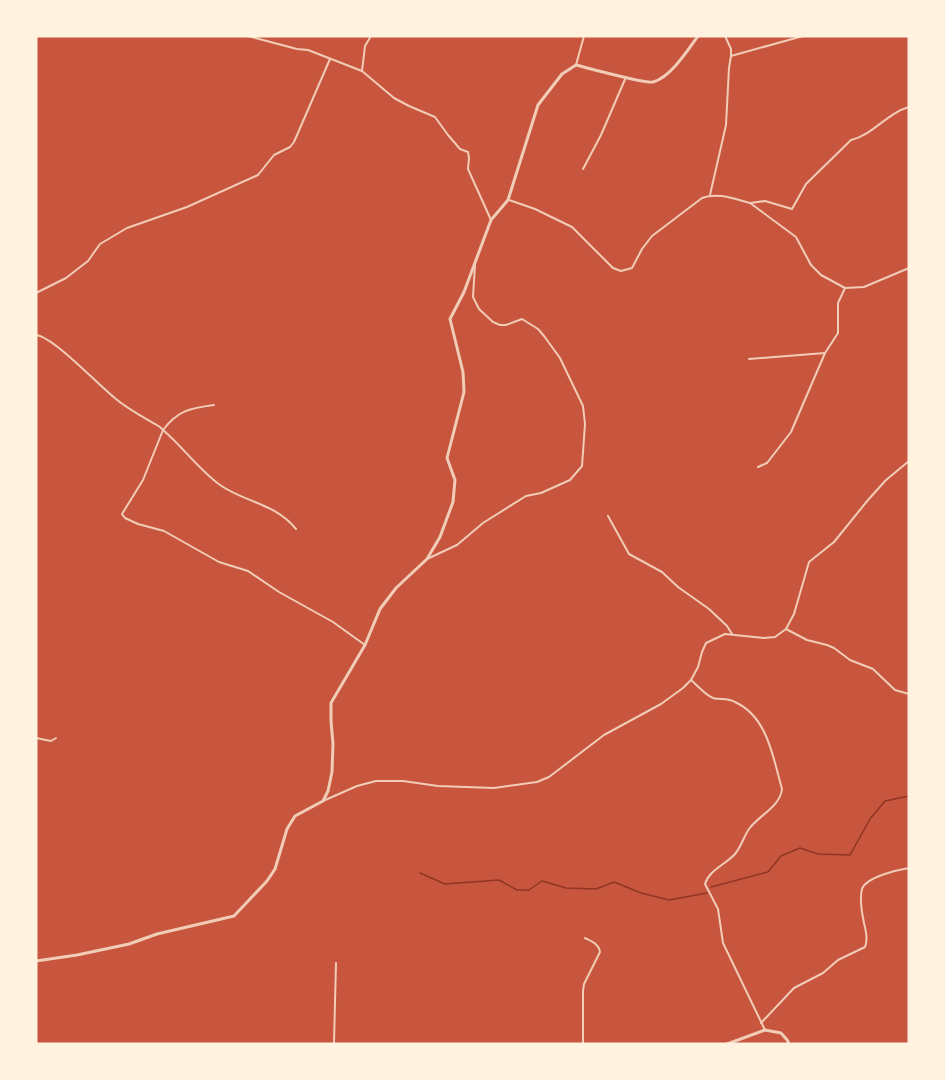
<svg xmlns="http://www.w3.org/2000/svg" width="945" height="1080" font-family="'DejaVu Sans',sans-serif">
<rect width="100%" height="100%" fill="#c8553d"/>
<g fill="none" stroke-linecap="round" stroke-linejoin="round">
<g stroke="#8f3625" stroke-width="1.5">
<polyline points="420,873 445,884 499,880 517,890 529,890 542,881 566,888 596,889 614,882 641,893 669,900 707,893"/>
<polyline points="711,887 768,872 781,856 800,848 818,854 850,855 870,819 885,801 909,796"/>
</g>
<g stroke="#f1ccb7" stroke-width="2">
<polyline points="248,36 297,49 308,50 362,71 394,98 409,106 435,117 448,135 460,149 468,152 469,158 468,169 491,220"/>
<polyline points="731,56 803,36"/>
<polyline points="576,65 584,36"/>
<polyline points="362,71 365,46 371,36"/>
<path d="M909 107C887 113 873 135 851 140L806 184 792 209 765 201 750 203 796 237 811 265 821 275 845 288 864 287 909 268"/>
<polyline points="583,169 601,135 626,77"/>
<polyline points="710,195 726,125 729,68 731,56 731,49 725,36"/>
<path d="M509 200 535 209 572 227 613 268 621 271 632 268 642 249 652 236 702 198C718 192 734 199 750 203"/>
<polyline points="36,293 66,278 88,261 100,244 127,228 187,207 258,175 274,155 290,147 294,142 330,59"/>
<path d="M36 335C54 337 99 386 116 399 129 410 145 418 160 427L163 430 143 480 122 514 125 518 138 524 164 531 219 562 248 571 279 592 333 622 365 645"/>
<polyline points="749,359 825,353"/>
<path d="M214 405C191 408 178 410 163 430 183 447 199 470 220 485 246 503 275 503 296 529"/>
<polyline points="758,467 767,463 791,432 825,353 838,333 838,303 845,288"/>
<polyline points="608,516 629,554 662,572 678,587 709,609 727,626 732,634"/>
<polyline points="427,559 457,545 483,523 526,496 541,493 570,480 582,466 585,424 583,406 560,358 544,336 538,329 522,319 506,325 500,325 493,322 479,309 473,297 475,265"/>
<polyline points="786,629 807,640 827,645 834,648 850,660 873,669 895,690 909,694"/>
<path d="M691 680C697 685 705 695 713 698 720 700 728 698 735 702 768 717 773 758 782 789 780 807 759 815 749 829 744 836 741 847 735 854 725 865 709 870 705 884L718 909 723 943 765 1030"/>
<polyline points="36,738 51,741 56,738"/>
<polyline points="323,801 357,786 376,781 403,781 438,786 494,788 537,782 549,777 604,735 661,704 683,688 691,680 698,667 702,652 706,643 725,634 764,638 775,637 786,629 794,614 809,562 834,542 868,500 886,480 909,461"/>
<path d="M761 1023 794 988 823 973 838 960 865 947C868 939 866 932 864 923 862 913 859 900 862 889 866 877 897 870 909 868"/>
<polyline points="332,1044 334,1043 336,963"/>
<path d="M583 1044V991L584 984 600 952C599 944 591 941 585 938"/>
</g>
<g stroke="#f1ccb7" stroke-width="3">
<path d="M36 961 77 955 129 944 157 934 234 916 267 881 275 869 287 829 295 816 323 801 328 791 332 772 333 744 331 721V703L365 645 380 609 396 588 427 559 440 537 453 502 455 480 447 458 464 392 463 372 450 319 464 292 491 220 508 200 538 105 562 74 576 65C588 68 646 84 653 82 670 78 688 50 698 36"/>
<polyline points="727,1044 765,1030 781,1033 788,1041 788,1044"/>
</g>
</g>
<rect width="945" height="1080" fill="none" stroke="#fff3e0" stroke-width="75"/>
</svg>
